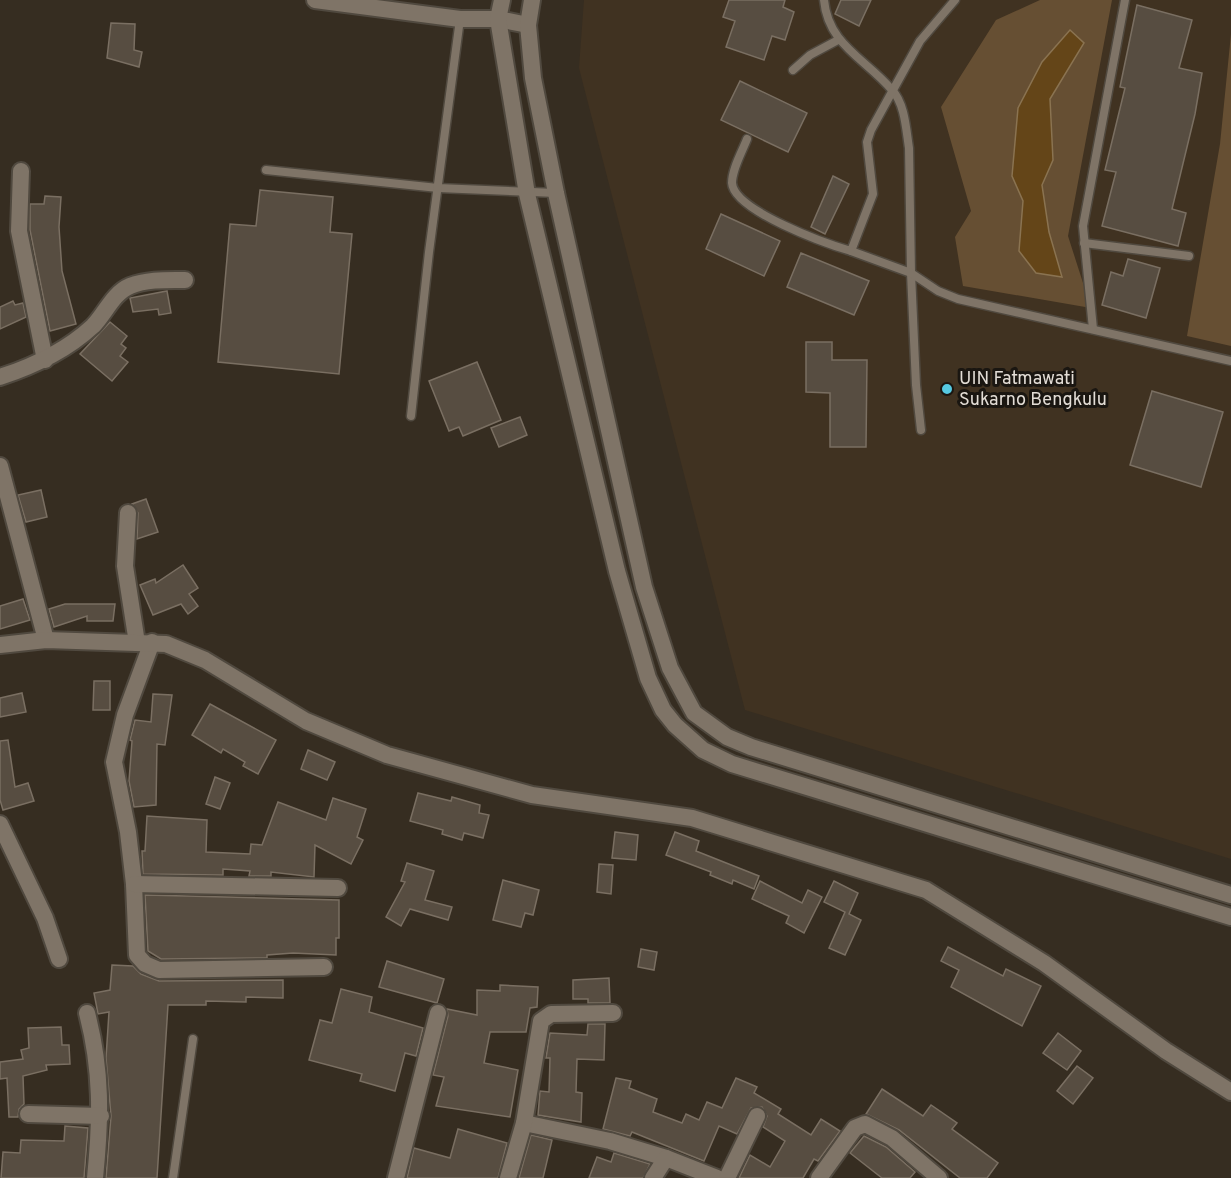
<svg xmlns="http://www.w3.org/2000/svg" width="1231" height="1178" font-family="Overpass,sans-serif">
<rect width="100%" height="100%" fill="#362d21"/>
<polygon fill="#403221" points="584,0 1231,0 1231,859 745,710 579,68"/>
<g fill="#664f33">
<polygon points="1040,0 1112,0 1068,236 1091,308 963,286 955,237 971,211 941,107 996,20"/>
<polygon points="1231,34 1231,346 1187,336 1220,144"/>
</g>
<polygon fill="#644518" stroke="#8a7351" stroke-width="1.5" points="1070,30 1084,43 1050,99 1053,160 1042,185 1049,232 1062,277 1036,273 1019,251 1023,201 1012,176 1018,108 1042,62"/>
<g fill="#574d41" stroke="#7a6f62" stroke-width="1.5">
<polygon points="729,0 785,0 783,7 794,12 785,40 772,36 764,60 726,47 735,21 723,17"/>
<polygon points="841,0 871,0 859,26 835,14"/>
<polygon points="1137,5 1192,20 1179,68 1202,73 1195,114 1172,209 1186,213 1178,246 1102,226 1116,172 1105,170 1125,88 1120,87"/>
<polygon points="111,23 135,24 134,50 142,52 139,67 107,58"/>
<polygon points="740,81 807,113 788,152 721,120"/>
<polygon points="833,176 849,184 825,234 811,227"/>
<polygon points="260,190 333,197 330,232 352,234 339,374 218,362 230,224 256,226"/>
<polygon points="45,196 61,197 59,227 62,271 76,324 50,331 30,230 30,204 44,204"/>
<polygon points="721,214 780,241 764,276 706,249"/>
<polygon points="801,253 869,281 854,315 787,287"/>
<polygon points="1128,259 1160,268 1146,318 1102,305 1111,272 1123,276"/>
<polygon points="167,291 171,313 159,315 158,309 133,312 130,298"/>
<polygon points="13,301 15,305 23,303 26,317 0,329 0,307"/>
<polygon points="110,322 127,336 121,344 126,348 120,356 128,362 112,381 80,354"/>
<polygon points="806,342 832,342 832,360 867,360 866,447 830,447 830,393 806,392"/>
<polygon points="477,362 501,420 463,436 459,427 449,431 429,381"/>
<polygon points="1152,391 1223,412 1201,487 1130,465"/>
<polygon points="520,417 527,435 499,447 491,428"/>
<polygon points="41,490 47,517 26,522 18,495"/>
<polygon points="146,499 158,532 137,539 138,513 132,504"/>
<polygon points="183,565 198,588 189,594 198,606 188,614 181,604 153,615 140,585 155,579 156,583"/>
<polygon points="23,599 30,620 0,629 0,606"/>
<polygon points="65,604 115,604 113,621 87,621 87,616 54,627 49,609"/>
<polygon points="94,681 110,681 110,710 93,710"/>
<polygon points="22,693 26,712 0,717 0,698"/>
<polygon points="153,694 172,695 165,745 157,744 156,805 134,807 129,781 132,741 130,740 135,720 151,722"/>
<polygon points="210,704 276,740 258,774 243,766 245,762 223,749 221,753 192,735"/>
<polygon points="8,740 15,787 28,783 34,801 3,810 0,800 0,741"/>
<polygon points="308,750 335,762 327,780 301,769"/>
<polygon points="215,777 230,783 220,809 206,804"/>
<polygon points="418,793 451,801 452,797 480,805 479,813 489,815 483,838 464,833 462,840 442,834 443,830 410,821"/>
<polygon points="333,798 366,809 357,837 363,840 351,864 315,845 314,877 271,872 271,876 249,876 250,871 223,869 223,875 143,874 142,851 145,851 147,816 207,820 206,852 250,854 251,844 262,845 278,802 326,820"/>
<polygon points="615,832 638,835 636,860 612,858"/>
<polygon points="675,832 699,841 696,851 759,876 754,889 733,880 732,884 710,875 711,872 666,855"/>
<polygon points="407,863 434,871 425,900 452,907 448,920 410,909 401,926 386,917 405,882 401,881"/>
<polygon points="599,864 613,865 611,894 597,892"/>
<polygon points="503,880 539,890 533,915 525,913 521,927 493,920"/>
<polygon points="760,881 802,903 808,890 822,897 804,933 786,923 789,916 752,899"/>
<polygon points="834,881 858,893 849,914 861,920 845,955 829,948 845,912 824,902"/>
<polygon points="145,895 339,900 339,938 336,938 336,955 293,953 267,955 267,958 161,959 148,951"/>
<polygon points="948,947 1003,976 1006,969 1041,986 1022,1026 951,987 959,970 941,961"/>
<polygon points="641,949 657,952 654,970 638,967"/>
<polygon points="387,961 444,979 437,1003 379,987"/>
<polygon points="112,965 133,966 141,974 159,981 283,980 283,998 246,997 246,1002 206,1001 206,1005 168,1005 157,1178 106,1178 111,1116 106,1058 109,1012 98,1014 94,993 110,990"/>
<polygon points="609,978 610,1003 588,1003 588,999 573,999 573,980"/>
<polygon points="500,985 538,987 537,1007 530,1008 526,1032 490,1032 484,1063 518,1070 510,1117 436,1106 444,1077 433,1075 448,1016 447,1009 477,1015 477,990 500,991"/>
<polygon points="341,989 372,997 369,1012 423,1028 416,1056 405,1053 395,1091 360,1081 362,1074 309,1060 320,1020 332,1023"/>
<polygon points="588,1024 605,1024 604,1060 577,1059 576,1092 582,1093 581,1122 538,1115 540,1091 549,1092 550,1058 546,1058 550,1033 587,1035"/>
<polygon points="61,1027 62,1045 69,1045 70,1064 46,1065 47,1070 23,1076 24,1104 19,1109 18,1117 9,1117 7,1078 0,1079 0,1062 23,1059 21,1050 29,1048 28,1028"/>
<polygon points="1058,1033 1081,1051 1067,1070 1043,1053"/>
<polygon points="1077,1066 1093,1078 1073,1104 1057,1091"/>
<polygon points="616,1078 631,1081 629,1088 657,1099 653,1112 682,1123 686,1114 699,1120 707,1102 722,1108 736,1078 757,1087 754,1093 781,1109 778,1114 811,1135 821,1119 840,1131 818,1161 814,1159 803,1178 739,1178 750,1155 770,1167 785,1141 763,1127 767,1116 762,1107 751,1108 737,1134 719,1126 704,1161 632,1132 630,1136 603,1129"/>
<polygon points="882,1089 923,1116 931,1105 957,1123 952,1129 998,1163 987,1178 960,1178 899,1130 866,1114"/>
<polygon points="65,1126 88,1128 84,1178 1,1178 3,1152 20,1153 21,1140 64,1141"/>
<polygon points="458,1129 507,1143 498,1178 407,1178 414,1148 450,1158"/>
<polygon points="531,1135 552,1140 543,1178 519,1178"/>
<polygon points="864,1136 886,1147 915,1172 910,1178 882,1178 850,1153"/>
<polygon points="614,1153 650,1164 643,1178 589,1178 597,1157 611,1162"/>
</g>
<g fill="none" stroke-linecap="round" stroke-linejoin="round">
<defs>
<g id="service">
<path d="M824 0C828 45 866 59 892 90 905 104 906 129 909 148L911 273 916 385 921 430"/>
<polyline points="793,70 810,55 838,40"/>
<path d="M747 139C742 152 732 169 732 183 734 211 827 244 851 251L873 194 867 142 871 130 920 41 955 0"/>
<polyline points="266,170 438,188 556,193"/>
<polyline points="1084,243 1189,256"/>
<polyline points="851,251 911,273 938,291 958,299 1231,361"/>
<polyline points="1093,329 1083,226 1125,0"/>
<polyline points="411,416 429,252 460,19"/>
<polyline points="173,1178 193,1039"/>
</g>
<g id="minor">
<polyline points="315,0 460,19 498,19 528,25"/>
<polyline points="502,0 498,19 527,194 617,571 648,678 663,710 675,725 703,750 732,764 1231,917"/>
<polyline points="532,0 528,25 533,78 556,193 644,587 670,668 694,713 727,737 751,747 1231,895"/>
<polyline points="21,171 19,231 45,360"/>
<path d="M0 377C34 366 66 351 93 326 105 314 113 293 130 286 147 279 168 280 185 280"/>
<polyline points="0,466 46,640"/>
<polyline points="128,513 125,566 137,643"/>
<polyline points="152,642 125,715 114,762 128,832 134,884 137,955 145,964 159,970 324,967"/>
<polyline points="0,645 46,640 166,644 205,660 306,721 387,755 532,795 692,818 926,890 1044,963 1166,1051 1231,1092"/>
<polyline points="0,824 45,918 59,959"/>
<polyline points="134,884 338,888"/>
<path d="M87 1013C102 1071 101 1118 95 1178"/>
<polyline points="28,1114 101,1116"/>
<polyline points="524,1123 610,1141 666,1158 717,1178"/>
<polyline points="396,1178 438,1013"/>
<polyline points="508,1178 524,1123 541,1021 551,1014 613,1013"/>
<polyline points="653,1178 666,1158"/>
<polyline points="727,1178 757,1116"/>
<polyline points="819,1178 855,1128 865,1124 892,1138 939,1178"/>
</g>
</defs>
<use href="#service" stroke="#50493f" stroke-width="11"/>
<use href="#minor" stroke="#50493f" stroke-width="20"/>
<use href="#service" stroke="#7f7467" stroke-width="8"/>
<use href="#minor" stroke="#7f7467" stroke-width="16"/>
</g>
<circle fill="#56c9e1" stroke="#1a1611" stroke-width="2" cx="947" cy="389" r="6"/>
<g text-anchor="middle" dominant-baseline="central" stroke-width="6" stroke-linejoin="round" paint-order="stroke">
<g font-size="18" fill="#e3ddd6" stroke="#1a1611" text-anchor="start">
<text x="959" y="379">UIN Fatmawati<tspan x="959" dy="21">Sukarno Bengkulu</tspan></text>
</g>
</g>
</svg>
